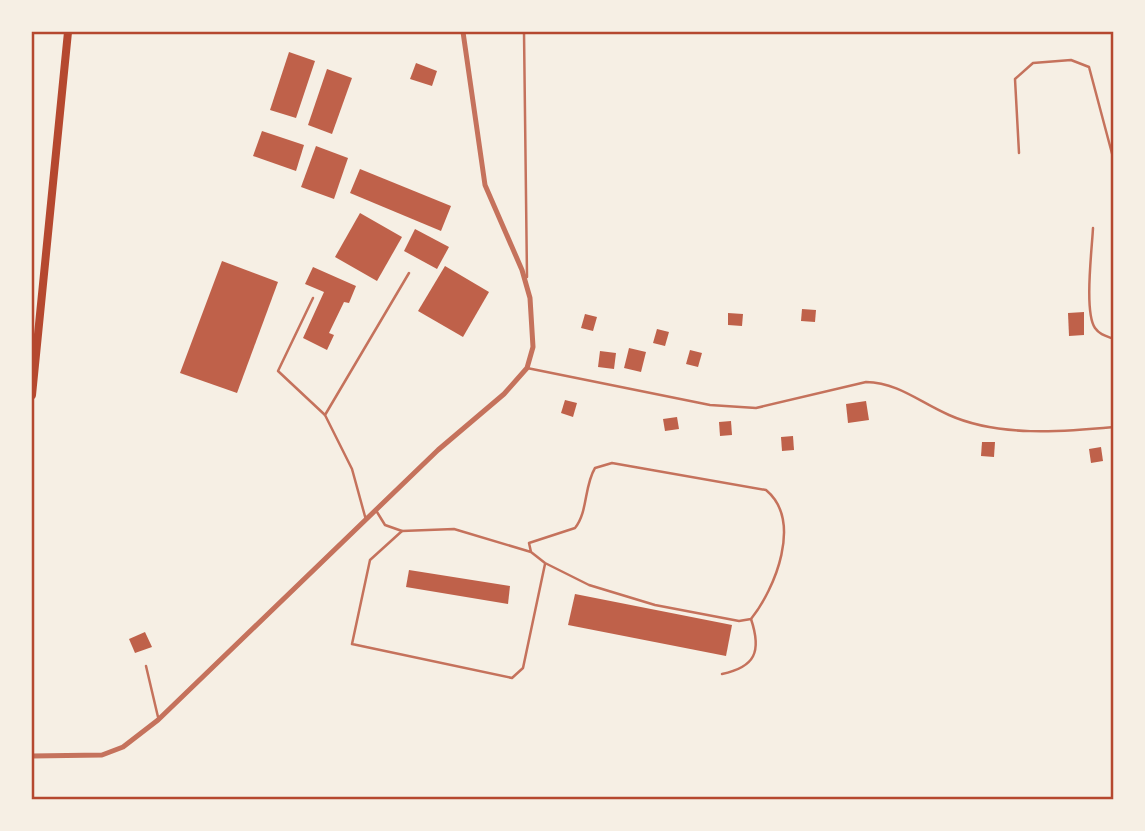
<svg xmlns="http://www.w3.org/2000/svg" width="1145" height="831" font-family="Lato,sans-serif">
<rect width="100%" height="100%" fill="#f6efe4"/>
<g fill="#bf614a">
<polygon points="289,52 315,61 296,118 270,110"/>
<polygon points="416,63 437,71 432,86 410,79"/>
<polygon points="327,69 352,78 332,134 308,125"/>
<polygon points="262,131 304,145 296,171 253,156"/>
<polygon points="316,146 348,158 334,199 301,187"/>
<polygon points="360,169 451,206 441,231 350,193"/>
<polygon points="360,213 402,237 377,281 335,257"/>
<polygon points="415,229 449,247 437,269 404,251"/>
<polygon points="222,261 278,282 237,393 180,373"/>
<polygon points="445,266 489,292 463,337 418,311"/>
<polygon points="313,267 356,286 349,303 344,302 329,333 334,335 327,350 303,338 324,292 305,284"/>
<polygon points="802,309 816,310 815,322 801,321"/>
<polygon points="1084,312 1084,335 1069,336 1068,313"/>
<polygon points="728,313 743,314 742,326 728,325"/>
<polygon points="585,314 597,317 593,331 581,328"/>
<polygon points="657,329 669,332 665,346 653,343"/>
<polygon points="629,348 646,352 641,372 624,368"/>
<polygon points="690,350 702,353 698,367 686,364"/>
<polygon points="600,351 616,353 614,369 598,367"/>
<polygon points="565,400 577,403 573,417 561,413"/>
<polygon points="866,401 869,420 848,423 846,404"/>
<polygon points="677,417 679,429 665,431 663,419"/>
<polygon points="731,421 732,435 720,436 719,422"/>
<polygon points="793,436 794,450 782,451 781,437"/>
<polygon points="982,442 995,442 994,457 981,456"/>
<polygon points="1101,447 1103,461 1091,463 1089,449"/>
<polygon points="409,570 510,586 508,604 406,587"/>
<polygon points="575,594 732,625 726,656 568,625"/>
<polygon points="145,632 152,647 135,653 129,639"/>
</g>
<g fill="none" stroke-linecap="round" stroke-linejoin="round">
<g stroke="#c5725c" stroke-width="2.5">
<polyline points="524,32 527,277"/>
<polyline points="1019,153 1015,79 1033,63 1071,60 1089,67 1114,161"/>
<path d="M1093 228C1092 249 1084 312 1095 328 1100 335 1106 336 1114 339"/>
<polyline points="313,298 278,371 325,415"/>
<path d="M527 368 710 405 756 408 866 382C899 383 919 402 949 415 998 437 1062 432 1114 427"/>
<polyline points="377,512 385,525 402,531 370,560 352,644 512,678 523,668 545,564"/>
<polyline points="366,520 352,469 325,415 409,273"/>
<path d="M402 531 454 529 531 552 545 563 589 585 655 605 739 621 751 619C775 589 803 521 766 490L612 463 595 468C584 486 588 512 575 528L529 543 531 552"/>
<polyline points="146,666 158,717"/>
<path d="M722 674C755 667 762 652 751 619"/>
</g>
<polyline stroke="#c5725c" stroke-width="5" points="32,756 102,755 123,747 158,720 438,450 504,394 527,368 533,347 530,298 522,270 485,185 463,32"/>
<polyline stroke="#b5482f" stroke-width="8" points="32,395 68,32"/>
</g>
<rect width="1145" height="831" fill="none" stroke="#f6efe4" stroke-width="66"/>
<rect x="33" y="33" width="1079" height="765" fill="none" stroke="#b5482f" stroke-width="2.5"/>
</svg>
